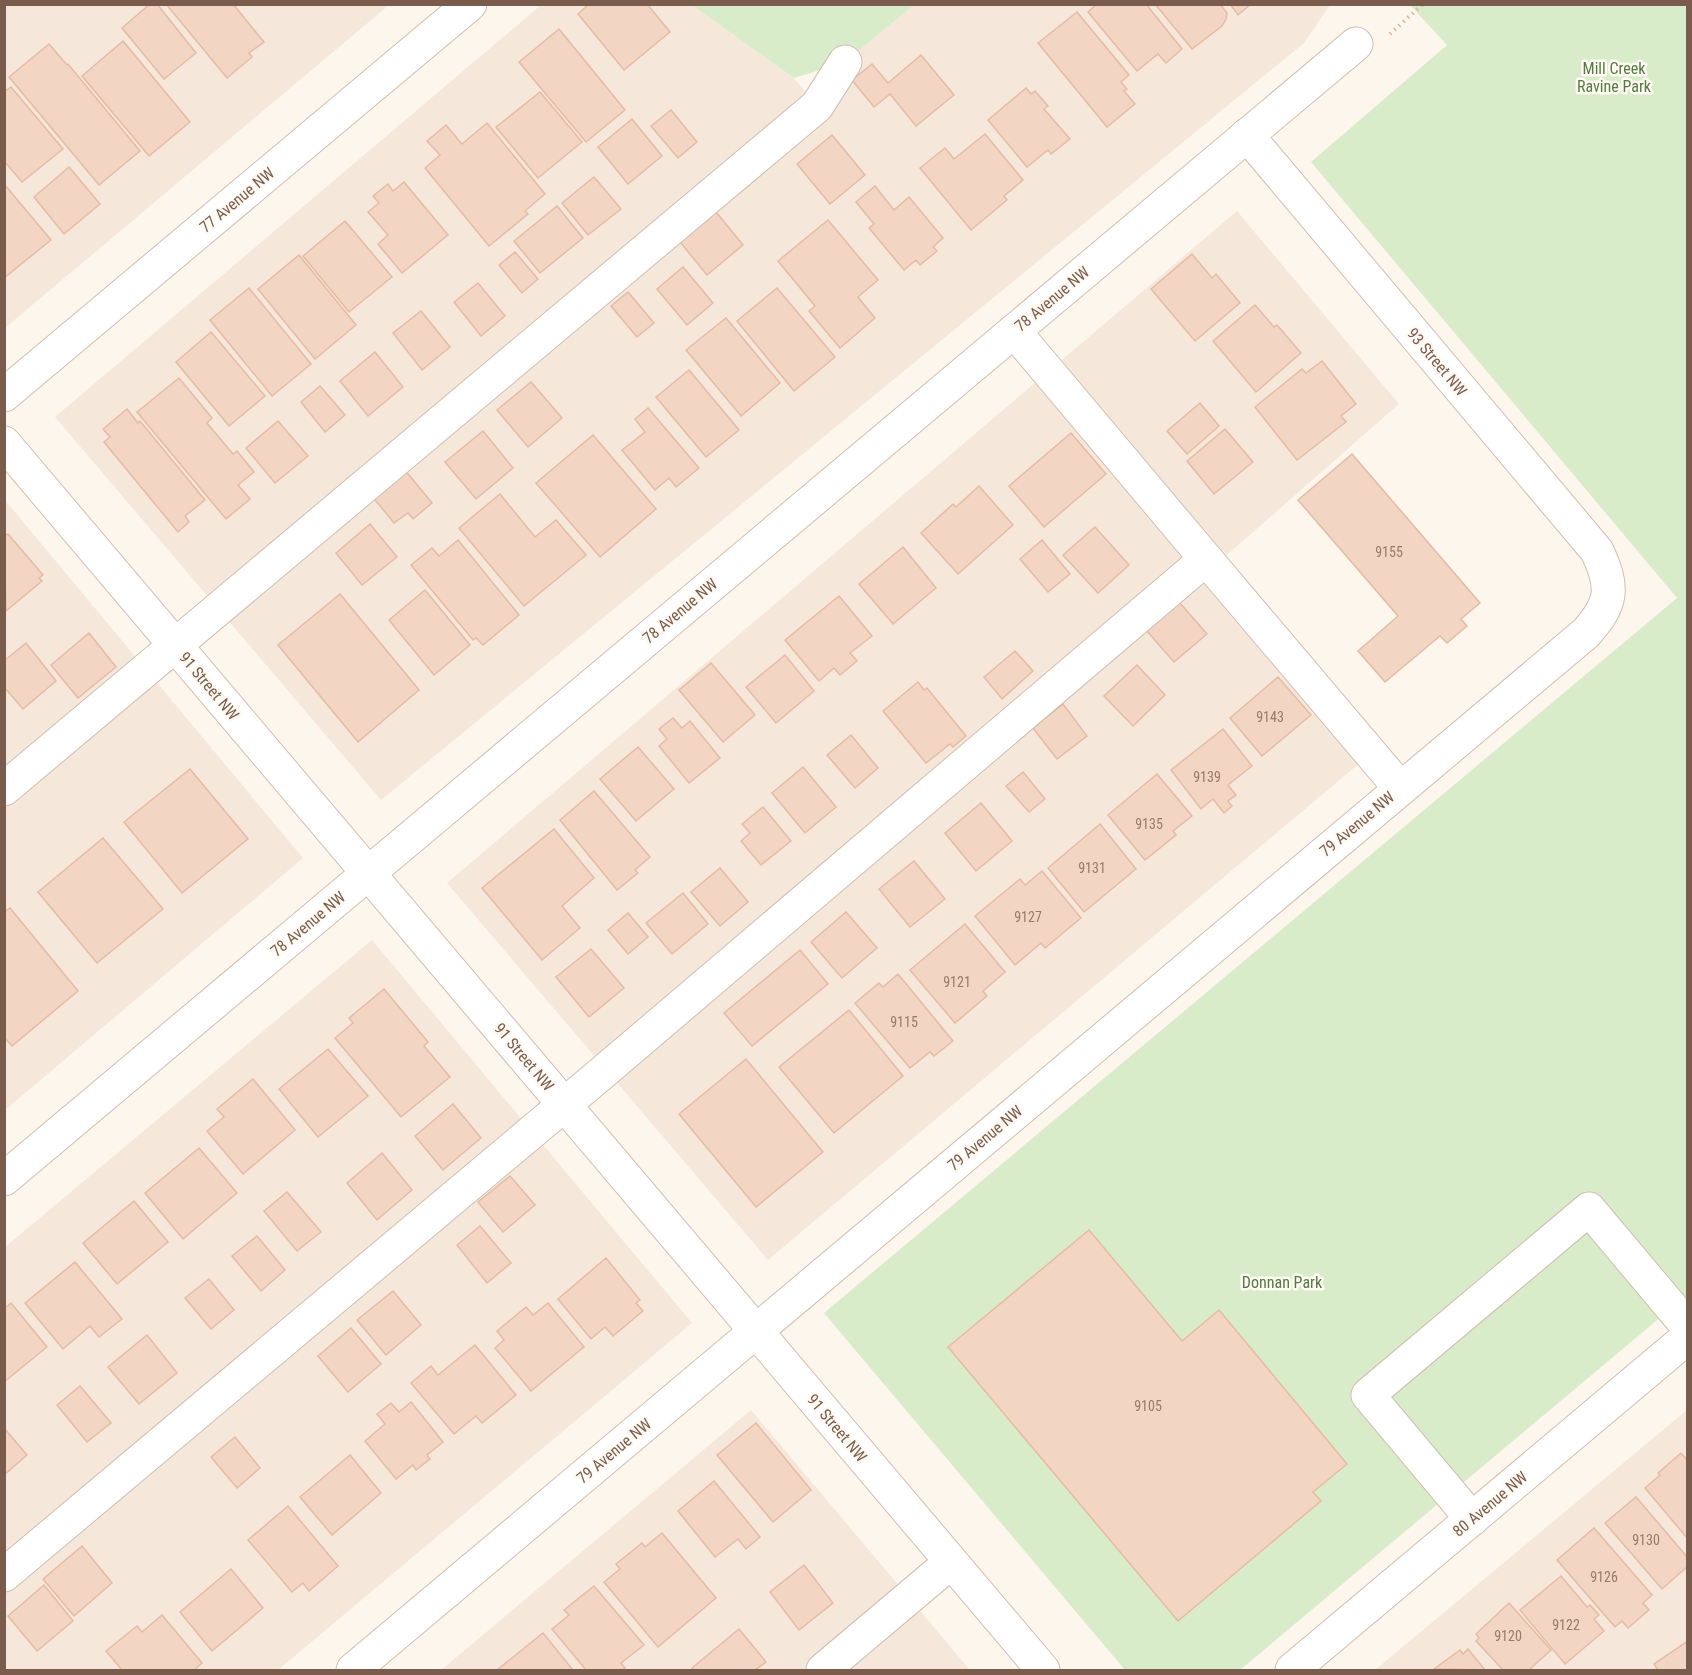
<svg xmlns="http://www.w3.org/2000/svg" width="1692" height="1675" font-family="'Roboto Condensed',sans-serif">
<rect width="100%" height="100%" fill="#fdf6ec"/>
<g fill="#f5e8da">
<polygon points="5,5 389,5 5,328"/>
<polygon points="541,5 692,5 794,78 817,106 845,62 914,5 1330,5 1304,43 381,800 55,417"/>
<polygon points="1237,211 1399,404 1220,561 1380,746 768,1260 447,883"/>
<polygon points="4,499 303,858 5,1110 4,1110"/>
<polygon points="372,940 692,1323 278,1670 5,1670 5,1247"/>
<polygon points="751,1410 970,1670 441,1670"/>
<polygon points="1687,1410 1687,1670 1375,1670"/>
</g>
<g fill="#d8ecc9">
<polygon points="692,5 914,5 845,62 794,78"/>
<polygon points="1410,5 1687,5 1687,1295 1240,1670 1125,1670 824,1313 1677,598 1311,162 1447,45"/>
</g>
<g fill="#f3d5c3" stroke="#e6bba3" stroke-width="1.5">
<polygon points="150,4 157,4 196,53 164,79 122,28"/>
<polygon points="166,4 233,4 264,42 249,53 252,57 227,78"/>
<polygon points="589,4 647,4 670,32 624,70 578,14"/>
<polygon points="1097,4 1146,4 1182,49 1166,63 1158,54 1137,71 1088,12"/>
<polygon points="1155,4 1220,4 1227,13 1226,19 1222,26 1192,49"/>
<polygon points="1230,4 1251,4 1238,15"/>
<polygon points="1077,12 1129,75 1121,82 1127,89 1124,91 1135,104 1107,127 1038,43"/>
<polygon points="559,29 625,110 586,142 519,62"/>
<polygon points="123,41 190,122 149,156 82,76"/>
<polygon points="49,44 67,65 68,64 140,151 99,185 9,77"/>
<polygon points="921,55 954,95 916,126 890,94 874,107 852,80 872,64 888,83"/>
<polygon points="11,87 63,149 22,182 4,161 4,92"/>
<polygon points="1026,88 1031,94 1035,91 1048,106 1044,109 1070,139 1051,154 1048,150 1027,167 988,120"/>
<polygon points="540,92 582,142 538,178 496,127"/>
<polygon points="671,110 697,142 678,158 651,126"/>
<polygon points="632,119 662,156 628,184 598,147"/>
<polygon points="487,123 545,194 525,211 528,214 489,246 425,168 440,155 427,141 446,125 462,144"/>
<polygon points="985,134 1023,180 1004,196 1007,200 971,230 920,168 945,148 954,159"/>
<polygon points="832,135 865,175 830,204 797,164"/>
<polygon points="69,167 100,204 64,234 34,197"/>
<polygon points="594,177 621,209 588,235 562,203"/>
<polygon points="404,182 448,235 402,273 378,244 388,235 368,212 379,203 373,196 388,184 393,191"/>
<polygon points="4,184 51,240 4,278"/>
<polygon points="875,186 894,210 909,197 943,238 933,247 937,251 920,265 916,260 904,270 869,228 874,224 856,202"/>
<polygon points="557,206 583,238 540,273 514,241"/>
<polygon points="712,207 743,245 707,275 676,237"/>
<polygon points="828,220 878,280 858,297 875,318 840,348 809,311 815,306 778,261"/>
<polygon points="345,221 392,277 349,312 303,256"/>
<polygon points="515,252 538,279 522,293 499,265"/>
<polygon points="1192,254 1212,278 1216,274 1240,303 1195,341 1151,289"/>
<polygon points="299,255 356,325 315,359 258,289"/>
<polygon points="683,267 713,303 687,325 657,289"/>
<polygon points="478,283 505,316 481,336 454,302"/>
<polygon points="249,288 311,364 272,396 210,320"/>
<polygon points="777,288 835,357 794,391 737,321"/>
<polygon points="628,292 654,323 637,337 611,306"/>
<polygon points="1255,305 1274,327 1277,325 1301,353 1256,392 1213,341"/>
<polygon points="421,311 450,347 422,370 393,333"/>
<polygon points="726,318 780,383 741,416 686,350"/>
<polygon points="211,332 265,396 229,426 176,362"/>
<polygon points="375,352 403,387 368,416 340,381"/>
<polygon points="1322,361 1356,404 1341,416 1346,422 1297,460 1255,407 1302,369 1306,373"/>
<polygon points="689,370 739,430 706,457 656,397"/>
<polygon points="179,378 212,418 207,423 233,454 237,451 254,472 238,485 250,499 226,519 137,412"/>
<polygon points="531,382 562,418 528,447 497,410"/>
<polygon points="320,386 345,415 325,432 301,402"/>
<polygon points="1200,403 1219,426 1187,454 1167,431"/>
<polygon points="648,408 699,468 676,487 669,478 655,490 622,450 645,432 635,419"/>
<polygon points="127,409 138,423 140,421 205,500 185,516 189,522 178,532 104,442 110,437 103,429"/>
<polygon points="278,421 308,456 275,483 246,448"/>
<polygon points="1225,429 1253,462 1214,494 1187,461"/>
<polygon points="483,431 513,468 476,499 445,462"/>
<polygon points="1071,433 1106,474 1044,527 1009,486"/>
<polygon points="593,435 656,509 600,557 536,483"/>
<polygon points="1352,454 1480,603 1461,619 1467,626 1447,643 1440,636 1385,682 1358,651 1398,616 1298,500"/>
<polygon points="404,469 432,503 413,519 408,513 394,523 372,496"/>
<polygon points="979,486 1013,525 958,574 921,533 953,504 956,507"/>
<polygon points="500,494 535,537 556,520 586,555 524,606 459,528"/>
<polygon points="370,524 397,557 362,585 336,553"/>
<polygon points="1095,527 1129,565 1098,593 1063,555"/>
<polygon points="8,534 43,575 39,578 42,581 6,611 4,536"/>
<polygon points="458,540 519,615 483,645 476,638 473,640 411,565 432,548 439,556"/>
<polygon points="1042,540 1070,574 1048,592 1020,559"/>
<polygon points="903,547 936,588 893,624 859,584"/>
<polygon points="425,590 470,645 434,675 389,620"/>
<polygon points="340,594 419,690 358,742 278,645"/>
<polygon points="839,596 872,636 850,653 857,661 840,675 834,668 819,681 785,640"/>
<polygon points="1179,602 1207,634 1174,662 1146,630"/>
<polygon points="89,633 116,667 78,698 51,665"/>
<polygon points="26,643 56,681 23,709 4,687 4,661"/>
<polygon points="1015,651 1033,671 1002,699 984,677"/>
<polygon points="785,655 814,691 776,723 746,687"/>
<polygon points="711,663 755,715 723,742 679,690"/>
<polygon points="1137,665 1165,695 1133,726 1104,696"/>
<polygon points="1278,677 1311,715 1262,756 1230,718"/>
<polygon points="918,682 924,690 927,688 966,736 953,747 950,744 926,763 883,711"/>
<polygon points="1063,704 1087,736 1057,759 1033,728"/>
<polygon points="673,718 682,728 690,721 720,758 689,783 659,746 667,739 659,729"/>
<polygon points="1223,729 1252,766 1228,785 1236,795 1228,801 1232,806 1224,813 1213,799 1201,809 1171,770"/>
<polygon points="851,735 878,768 855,788 827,755"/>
<polygon points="638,747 674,789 636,821 600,779"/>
<polygon points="803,767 836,807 805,833 772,793"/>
<polygon points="190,769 248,839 182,893 124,822"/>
<polygon points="1023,772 1045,799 1029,812 1006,786"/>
<polygon points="1157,774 1192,816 1173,831 1176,835 1145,860 1108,815"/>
<polygon points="594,791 650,857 635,870 638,873 617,890 560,820"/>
<polygon points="981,803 1012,841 976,871 945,833"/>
<polygon points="763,807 791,841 761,865 741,841 750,833 742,824"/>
<polygon points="1100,824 1136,869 1084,912 1048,868"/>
<polygon points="554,829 594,878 562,906 580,928 542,960 482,888"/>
<polygon points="103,838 163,909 97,963 38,892"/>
<polygon points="914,861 945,899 910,927 879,889"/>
<polygon points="720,868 748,902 720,926 691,892"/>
<polygon points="1042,871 1081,918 1045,948 1041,943 1015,965 975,916 1020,879 1025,885"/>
<polygon points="683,893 708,924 672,954 646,923"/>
<polygon points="10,908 78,991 12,1046 4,1037 4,912"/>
<polygon points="846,912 877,948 842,978 811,942"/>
<polygon points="628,913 648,937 628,954 608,930"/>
<polygon points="965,924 1005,972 983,991 987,996 955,1023 910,970"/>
<polygon points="591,949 624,988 589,1017 556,977"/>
<polygon points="800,950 828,984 752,1046 724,1013"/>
<polygon points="898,974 953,1041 934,1056 930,1052 910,1068 855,1003 879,983 883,987"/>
<polygon points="384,989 428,1042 424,1046 450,1077 401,1117 335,1038 353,1023 349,1018"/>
<polygon points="849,1010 903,1076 834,1133 779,1067"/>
<polygon points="328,1049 368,1096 318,1137 279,1089"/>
<polygon points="746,1059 823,1152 756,1207 679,1114"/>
<polygon points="253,1079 295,1130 243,1174 207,1131 224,1117 217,1109"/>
<polygon points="453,1104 481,1138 443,1170 415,1136"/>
<polygon points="199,1148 237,1193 183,1239 145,1193"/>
<polygon points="382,1153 412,1190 377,1220 347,1183"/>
<polygon points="510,1176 535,1205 503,1232 478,1202"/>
<polygon points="287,1192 321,1232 297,1251 264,1211"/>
<polygon points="134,1201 168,1242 117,1284 83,1243"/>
<polygon points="480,1226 511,1263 487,1283 457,1245"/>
<polygon points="1089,1230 1182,1341 1219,1310 1347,1464 1313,1492 1321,1501 1178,1621 948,1347"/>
<polygon points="257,1236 285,1270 261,1291 232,1256"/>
<polygon points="606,1258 640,1300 636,1303 643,1311 613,1336 605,1327 591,1339 558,1299"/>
<polygon points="75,1262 122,1319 99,1337 90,1326 63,1349 25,1303"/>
<polygon points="209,1279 234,1310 211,1329 185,1298"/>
<polygon points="393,1291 421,1325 386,1355 357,1320"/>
<polygon points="11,1303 47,1347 4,1382 4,1309"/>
<polygon points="548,1303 584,1347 531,1391 495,1348 504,1340 497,1331 526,1307 533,1315"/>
<polygon points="351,1328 381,1364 348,1392 318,1356"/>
<polygon points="147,1335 177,1373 139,1404 108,1367"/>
<polygon points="475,1345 516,1395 482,1423 476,1416 454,1434 411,1383 431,1366 438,1375"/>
<polygon points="80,1386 111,1423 87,1442 57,1405"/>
<polygon points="411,1402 443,1442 427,1455 430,1459 416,1470 413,1465 396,1479 365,1441 385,1424 377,1414 391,1403 399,1412"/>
<polygon points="756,1423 811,1490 773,1522 717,1455"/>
<polygon points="4,1428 27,1455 4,1475"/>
<polygon points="235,1437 260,1468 237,1488 211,1457"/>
<polygon points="1681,1453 1688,1461 1688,1539 1645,1488 1660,1475 1658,1473"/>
<polygon points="350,1455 381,1493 332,1535 300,1497"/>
<polygon points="714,1481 760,1537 746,1549 738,1539 715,1557 678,1511"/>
<polygon points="1636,1497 1688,1558 1688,1566 1662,1589 1605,1523"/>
<polygon points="288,1506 338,1566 309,1591 303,1583 292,1592 248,1540"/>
<polygon points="1594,1528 1652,1595 1643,1603 1649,1610 1628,1628 1622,1621 1615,1627 1557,1560"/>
<polygon points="662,1533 716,1598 658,1647 604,1582 620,1569 616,1564 642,1543 645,1547"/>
<polygon points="82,1546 112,1583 74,1616 43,1579"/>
<polygon points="804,1565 833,1603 799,1630 770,1592"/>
<polygon points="231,1569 263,1608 212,1651 180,1612"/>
<polygon points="1561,1576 1587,1607 1590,1605 1599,1615 1594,1619 1604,1631 1565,1664 1520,1610"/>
<polygon points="44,1585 73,1621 37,1651 8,1616"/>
<polygon points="594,1586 644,1645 621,1663 625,1668 622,1670 586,1670 552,1629 569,1615 564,1610"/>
<polygon points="1509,1603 1551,1650 1529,1670 1503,1670 1476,1641 1479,1638 1476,1634"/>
<polygon points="162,1615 202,1663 194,1670 122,1670 106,1651 137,1626 142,1632"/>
<polygon points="739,1629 766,1662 755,1670 694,1670 692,1668"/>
<polygon points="543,1633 573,1670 497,1670"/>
<polygon points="1688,1641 1688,1670 1658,1670 1654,1664"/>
<polygon points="1468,1649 1485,1670 1434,1669 1460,1650 1463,1654"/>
</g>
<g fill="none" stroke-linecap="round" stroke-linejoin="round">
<defs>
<g id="minor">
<polyline points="1014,331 1206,559"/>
<polyline points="4,395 470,4"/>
<polyline points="4,443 1043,1670"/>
<polyline points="4,789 817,106 845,62"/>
<polyline points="4,1179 1356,44"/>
<polyline points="1472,1519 1368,1395 1589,1209 1688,1327"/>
<polyline points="4,1575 602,1073 1206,559 1400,788"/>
<path d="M353 1670 1586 633C1613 603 1614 587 1597 551L1247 135"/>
<polyline points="823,1670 951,1562"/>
<polyline points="1292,1670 1688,1337"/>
</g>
</defs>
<use href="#minor" stroke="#d1beb0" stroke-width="35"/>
<polyline stroke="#d9b8a5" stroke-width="4" stroke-dasharray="1.5 4.5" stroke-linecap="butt" points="1390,34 1423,4"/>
<use href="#minor" stroke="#fff" stroke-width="33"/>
</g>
<g text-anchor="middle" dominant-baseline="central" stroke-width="5" stroke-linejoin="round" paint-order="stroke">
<g font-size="14" fill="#987a6a">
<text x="1389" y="552">9155</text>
<text x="1270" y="717">9143</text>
<text x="1207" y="777">9139</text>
<text x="1149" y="824">9135</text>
<text x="1092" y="868">9131</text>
<text x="1028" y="917">9127</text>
<text x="957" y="982">9121</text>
<text x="904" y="1022">9115</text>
<text x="1148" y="1406">9105</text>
<text x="1646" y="1540">9130</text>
<text x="1604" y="1577">9126</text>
<text x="1566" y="1625">9122</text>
<text x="1508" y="1636">9120</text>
</g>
<g font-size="16" fill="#537a41" stroke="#fffaf3">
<text x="1614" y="68">Mill Creek<tspan x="1614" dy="18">Ravine Park</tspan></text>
<text x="1282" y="1282">Donnan Park</text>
</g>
<g font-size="16" fill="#7a5c4d" stroke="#fffaf3">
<text transform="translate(237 200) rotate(-40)">77 Avenue NW</text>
<text transform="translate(1052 299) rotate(-40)">78 Avenue NW</text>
<text transform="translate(1437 362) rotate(50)">93 Street NW</text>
<text transform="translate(680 611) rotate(-40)">78 Avenue NW</text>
<text transform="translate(209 686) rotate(50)">91 Street NW</text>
<text transform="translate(1357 824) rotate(-40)">79 Avenue NW</text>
<text transform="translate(308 924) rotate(-40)">78 Avenue NW</text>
<text transform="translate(524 1057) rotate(50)">91 Street NW</text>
<text transform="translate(985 1138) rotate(-40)">79 Avenue NW</text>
<text transform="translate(837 1428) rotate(50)">91 Street NW</text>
<text transform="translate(614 1451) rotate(-40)">79 Avenue NW</text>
<text transform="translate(1490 1504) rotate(-40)">80 Avenue NW</text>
</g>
</g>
<rect width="1692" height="1675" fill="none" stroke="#7a5c4d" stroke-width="12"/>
</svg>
